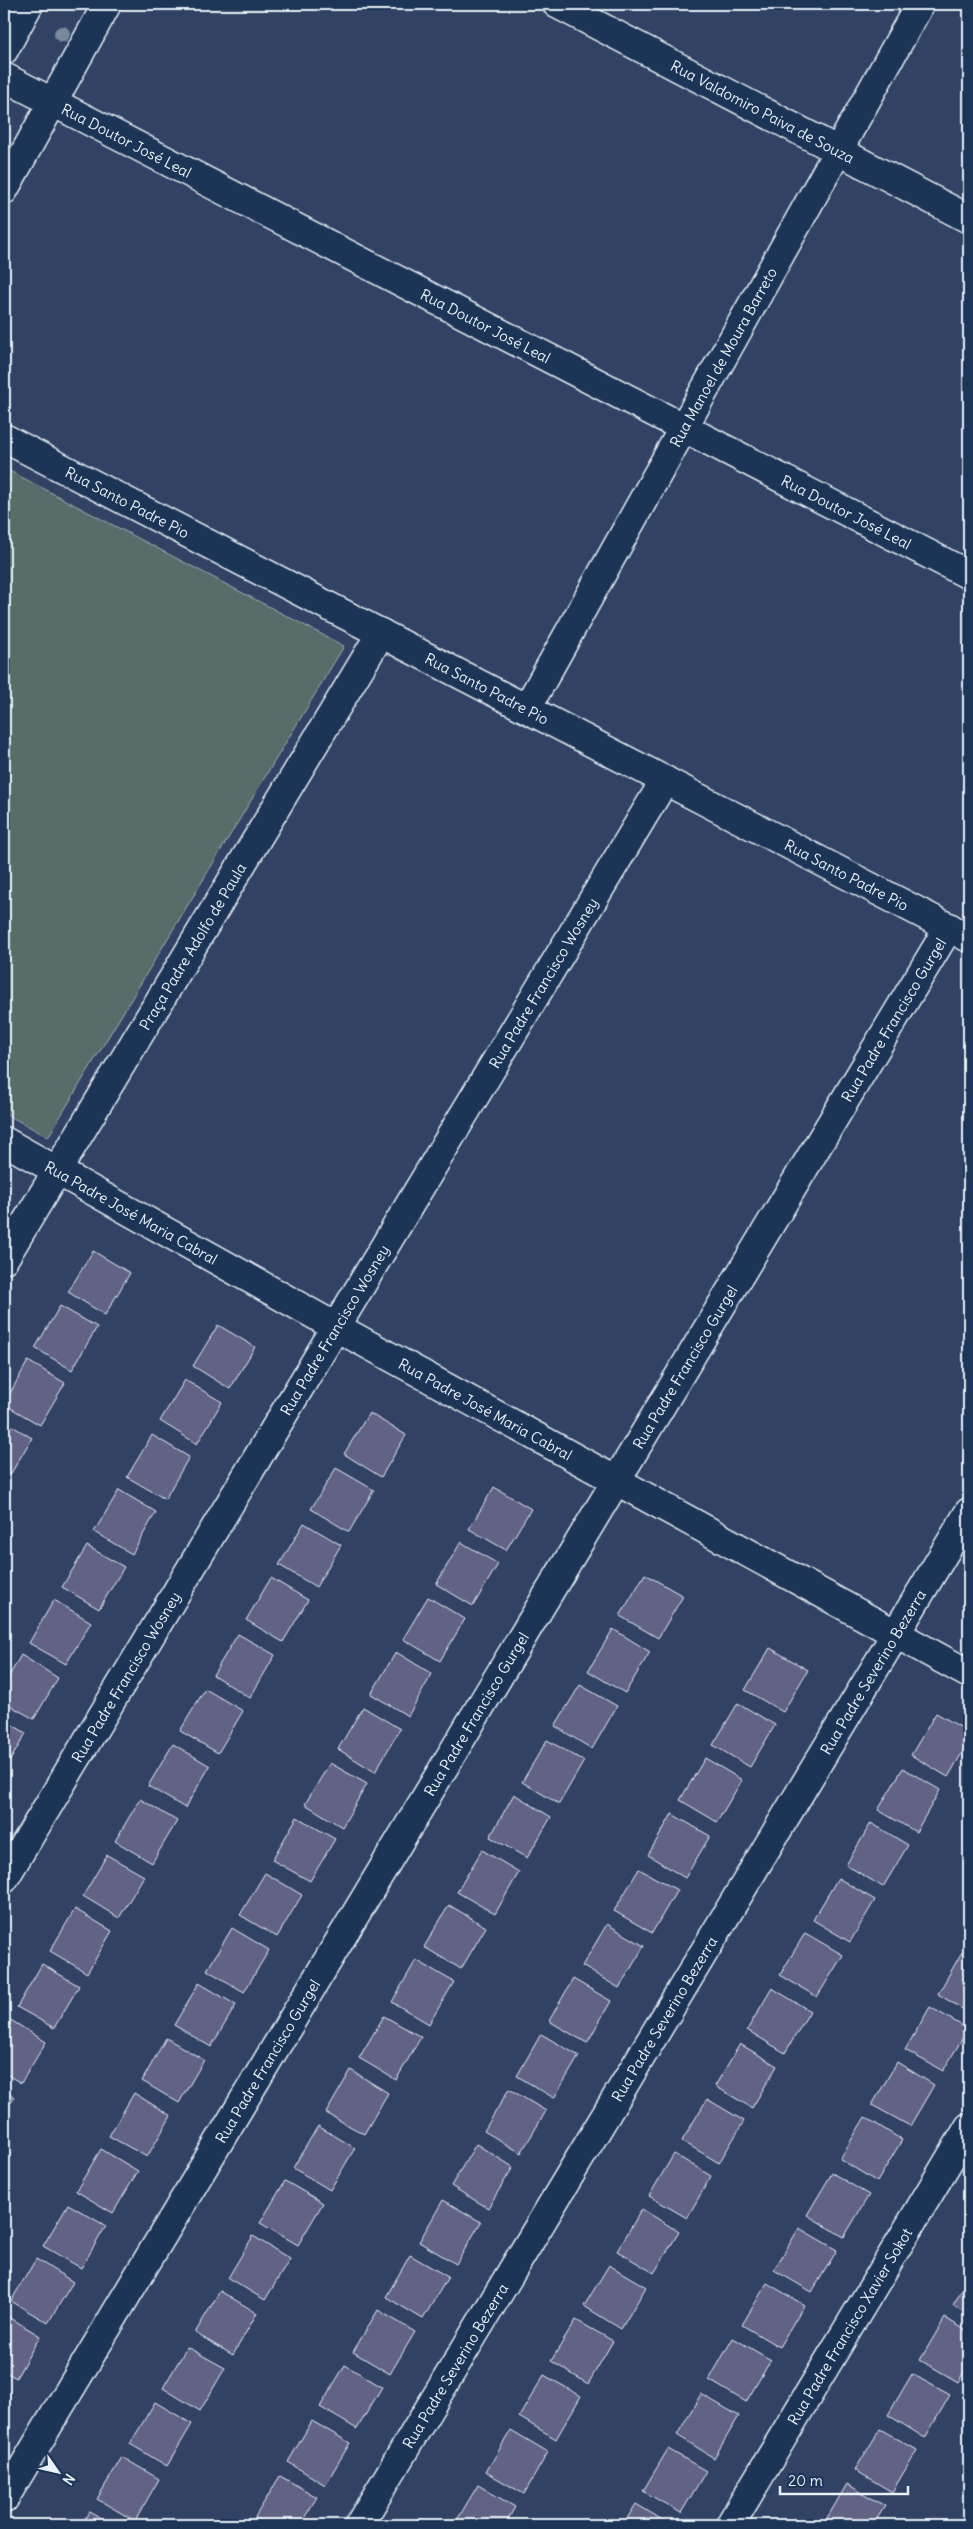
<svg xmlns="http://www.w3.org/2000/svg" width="973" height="2529" font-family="Delius,sans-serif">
<rect width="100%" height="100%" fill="#324265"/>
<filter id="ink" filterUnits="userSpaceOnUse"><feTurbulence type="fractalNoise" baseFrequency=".02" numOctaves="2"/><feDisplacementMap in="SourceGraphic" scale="10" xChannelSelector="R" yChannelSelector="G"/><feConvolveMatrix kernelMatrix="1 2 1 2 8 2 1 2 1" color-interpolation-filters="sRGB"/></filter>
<g filter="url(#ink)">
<polygon fill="#566d69" stroke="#9fafb0" points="4,468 344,646 48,1137 4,1113"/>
<g fill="#626285" stroke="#e8f1f8">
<polygon points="93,1251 130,1273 105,1315 68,1292"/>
<polygon points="60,1306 97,1327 72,1370 35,1348"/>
<polygon points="218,1325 255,1347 230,1389 193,1366"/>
<polygon points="28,1361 65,1383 40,1425 4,1404"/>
<polygon points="185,1380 222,1402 197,1444 160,1421"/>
<polygon points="369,1413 406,1435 381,1477 344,1454"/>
<polygon points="4,1421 32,1438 7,1480 4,1479"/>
<polygon points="152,1435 189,1457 165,1499 127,1477"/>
<polygon points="336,1468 374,1490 349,1532 311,1509"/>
<polygon points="494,1487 531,1509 506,1550 469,1529"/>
<polygon points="119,1490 156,1512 132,1554 94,1532"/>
<polygon points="304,1523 341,1545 316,1587 279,1565"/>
<polygon points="461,1542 498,1564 473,1606 436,1584"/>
<polygon points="87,1546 124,1567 99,1609 62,1587"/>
<polygon points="645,1574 683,1596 658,1638 620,1616"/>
<polygon points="271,1578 308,1600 283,1642 246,1620"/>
<polygon points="428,1597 465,1619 440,1661 403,1639"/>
<polygon points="54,1600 91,1622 66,1664 29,1643"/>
<polygon points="613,1629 650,1652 625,1693 588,1671"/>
<polygon points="238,1634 275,1655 250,1698 213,1675"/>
<polygon points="770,1648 808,1670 783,1712 745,1690"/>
<polygon points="396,1652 432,1674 408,1716 371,1694"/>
<polygon points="21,1655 58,1678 34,1719 4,1702 4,1685"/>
<polygon points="580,1685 617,1706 592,1749 555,1726"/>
<polygon points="205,1689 243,1711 218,1753 180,1731"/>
<polygon points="738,1703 775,1725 750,1767 713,1745"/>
<polygon points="363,1707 400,1729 375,1772 338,1749"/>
<polygon points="936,1713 969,1732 969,1741 948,1777 911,1755"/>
<polygon points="4,1720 26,1733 4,1771"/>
<polygon points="547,1740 584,1761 559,1804 522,1782"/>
<polygon points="173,1744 210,1766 185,1808 148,1786"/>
<polygon points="705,1758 742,1780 717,1822 680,1800"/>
<polygon points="330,1763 367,1784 342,1827 305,1804"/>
<polygon points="903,1768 940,1790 916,1832 878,1810"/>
<polygon points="514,1794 551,1817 527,1858 490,1837"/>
<polygon points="140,1799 177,1821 152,1863 115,1841"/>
<polygon points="672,1814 710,1836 685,1878 648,1855"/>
<polygon points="297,1817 335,1839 310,1881 272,1860"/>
<polygon points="871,1823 908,1845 883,1887 846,1865"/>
<polygon points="482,1850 519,1872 495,1914 457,1892"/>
<polygon points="107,1855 144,1876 119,1918 83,1896"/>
<polygon points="639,1869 677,1890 652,1933 614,1911"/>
<polygon points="265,1873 302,1895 277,1937 240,1915"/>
<polygon points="838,1878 875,1900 850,1942 813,1920"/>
<polygon points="449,1905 486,1927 461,1969 424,1947"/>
<polygon points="75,1909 112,1931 87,1973 50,1951"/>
<polygon points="607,1924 644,1946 619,1988 582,1966"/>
<polygon points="232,1928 269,1950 244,1992 207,1970"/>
<polygon points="805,1933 843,1955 817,1997 780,1975"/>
<polygon points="962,1952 969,1956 969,2013 938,1994"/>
<polygon points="416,1960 454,1982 429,2024 392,2002"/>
<polygon points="42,1964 79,1986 54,2028 17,2007"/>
<polygon points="573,1979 611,2001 587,2043 549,2021"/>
<polygon points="199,1983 236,2005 211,2047 174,2025"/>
<polygon points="772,1988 810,2011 785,2053 747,2030"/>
<polygon points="930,2007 968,2029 943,2071 905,2050"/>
<polygon points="384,2016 421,2037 396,2080 359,2058"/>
<polygon points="9,2019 46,2042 21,2083 4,2073 4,2028"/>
<polygon points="541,2034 579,2056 554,2098 517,2076"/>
<polygon points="166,2038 204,2060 179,2103 142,2081"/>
<polygon points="740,2044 777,2066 752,2108 715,2086"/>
<polygon points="897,2062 934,2085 910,2126 872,2105"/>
<polygon points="351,2070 388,2093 364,2134 326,2113"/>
<polygon points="509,2089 546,2111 521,2153 484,2131"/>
<polygon points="4,2091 14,2097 4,2114"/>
<polygon points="134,2093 171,2116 147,2157 109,2136"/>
<polygon points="707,2099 744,2121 719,2163 682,2141"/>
<polygon points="865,2117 902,2140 877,2182 840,2159"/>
<polygon points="318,2126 355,2148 330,2190 293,2168"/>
<polygon points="476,2144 513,2167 488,2208 451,2186"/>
<polygon points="101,2149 138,2171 113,2213 76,2191"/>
<polygon points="674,2154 711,2176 687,2218 649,2196"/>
<polygon points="832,2173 869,2195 844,2237 807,2215"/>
<polygon points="285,2181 323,2203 298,2245 260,2223"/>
<polygon points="443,2200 481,2222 456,2264 419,2242"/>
<polygon points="68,2204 106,2226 81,2268 43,2246"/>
<polygon points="642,2209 679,2232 654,2273 617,2251"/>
<polygon points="799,2228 837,2250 812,2292 774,2270"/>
<polygon points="253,2236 290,2259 265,2300 228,2278"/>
<polygon points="410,2255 448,2277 423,2319 386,2297"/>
<polygon points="36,2259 73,2282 48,2323 11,2301"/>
<polygon points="609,2265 646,2287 621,2329 584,2306"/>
<polygon points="969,2278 969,2315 953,2305"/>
<polygon points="767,2283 804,2305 779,2347 742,2325"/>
<polygon points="220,2291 257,2313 233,2355 195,2333"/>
<polygon points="378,2310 415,2332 390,2374 353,2352"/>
<polygon points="4,2314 40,2336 16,2378 4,2371"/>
<polygon points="945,2318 969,2332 969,2363 958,2382 920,2360"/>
<polygon points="576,2320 613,2341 588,2384 551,2361"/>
<polygon points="733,2338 771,2360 746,2402 709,2380"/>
<polygon points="187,2347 225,2368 200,2411 163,2388"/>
<polygon points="345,2365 382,2387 357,2429 320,2407"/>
<polygon points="912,2374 950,2395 925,2438 888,2415"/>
<polygon points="544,2375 581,2396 556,2439 519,2417"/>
<polygon points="701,2394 739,2416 714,2458 677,2435"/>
<polygon points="155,2402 192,2424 167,2466 130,2444"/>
<polygon points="312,2421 350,2443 325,2485 288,2462"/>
<polygon points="880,2429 917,2450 892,2492 855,2470"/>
<polygon points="511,2430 548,2452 524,2494 486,2472"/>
<polygon points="668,2449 706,2471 681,2513 643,2491"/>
<polygon points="122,2457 159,2479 135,2521 97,2499"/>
<polygon points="280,2476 317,2497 300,2525 268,2525 255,2517"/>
<polygon points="847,2484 885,2506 873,2525 823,2525"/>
<polygon points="478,2485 515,2507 505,2525 454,2525"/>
<polygon points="636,2504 671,2525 623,2525"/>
<polygon points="89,2512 112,2525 81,2525"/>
</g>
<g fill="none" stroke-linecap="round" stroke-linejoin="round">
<defs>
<g id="minor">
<path id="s1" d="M557 4 969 219"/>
<polyline points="4,50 29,4"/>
<path id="s2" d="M4 77 969 575"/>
<polyline points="4,190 107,4"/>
<path id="s3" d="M4 438 969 938"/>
<path id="s4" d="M527 708 920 4"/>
<path id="s5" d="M4 1141 336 1327 969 1674"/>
<path id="s6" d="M4 1259 381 633"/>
<path id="s7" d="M4 1879 665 780"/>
<path id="s8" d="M4 2499 949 927"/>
<path id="s9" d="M359 2525 969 1512"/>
<path id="s10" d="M730 2525 969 2127"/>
</g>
</defs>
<use href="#minor" stroke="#e8f1f8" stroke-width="31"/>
<use href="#minor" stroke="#1d3557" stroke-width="28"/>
</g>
<circle fill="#7a899a" cx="62" cy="34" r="8"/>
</g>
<g text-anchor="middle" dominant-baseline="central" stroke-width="4.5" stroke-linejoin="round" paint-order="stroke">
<g font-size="15" fill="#e8f1f8" stroke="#1d3557">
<text stroke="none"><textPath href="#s1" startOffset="232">Rua Valdomiro Paiva de Souza</textPath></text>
<text stroke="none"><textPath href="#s2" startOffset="138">Rua Doutor José Leal</textPath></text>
<text stroke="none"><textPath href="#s2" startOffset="542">Rua Doutor José Leal</textPath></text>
<text stroke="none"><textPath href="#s4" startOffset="402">Rua Manoel de Moura Barreto</textPath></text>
<text stroke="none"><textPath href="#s3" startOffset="139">Rua Santo Padre Pio</textPath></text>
<text stroke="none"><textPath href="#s2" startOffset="948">Rua Doutor José Leal</textPath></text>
<text stroke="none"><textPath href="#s3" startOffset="544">Rua Santo Padre Pio</textPath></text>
<text stroke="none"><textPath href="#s3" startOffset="949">Rua Santo Padre Pio</textPath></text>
<text stroke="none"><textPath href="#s6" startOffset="365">Praça Padre Adolfo de Paula</textPath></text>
<text stroke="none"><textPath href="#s7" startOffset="1046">Rua Padre Francisco Wosney</textPath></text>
<text stroke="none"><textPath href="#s8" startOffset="1726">Rua Padre Francisco Gurgel</textPath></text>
<text stroke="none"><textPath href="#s5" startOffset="146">Rua Padre José Maria Cabral</textPath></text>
<text stroke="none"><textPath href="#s7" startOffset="641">Rua Padre Francisco Wosney</textPath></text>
<text stroke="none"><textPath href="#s8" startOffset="1321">Rua Padre Francisco Gurgel</textPath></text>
<text stroke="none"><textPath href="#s5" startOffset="551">Rua Padre José Maria Cabral</textPath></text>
<text stroke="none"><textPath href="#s9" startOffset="996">Rua Padre Severino Bezerra</textPath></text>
<text stroke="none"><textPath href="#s7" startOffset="236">Rua Padre Francisco Wosney</textPath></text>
<text stroke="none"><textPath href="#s8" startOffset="916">Rua Padre Francisco Gurgel</textPath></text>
<text stroke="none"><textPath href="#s9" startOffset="591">Rua Padre Severino Bezerra</textPath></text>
<text stroke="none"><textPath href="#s8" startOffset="511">Rua Padre Francisco Gurgel</textPath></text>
<text stroke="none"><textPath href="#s10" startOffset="232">Rua Padre Francisco Xavier Sokot</textPath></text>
<text stroke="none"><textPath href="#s9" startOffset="186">Rua Padre Severino Bezerra</textPath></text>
</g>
</g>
<rect width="973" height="2529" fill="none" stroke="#1d3557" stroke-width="20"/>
<rect x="10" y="10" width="953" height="2509" fill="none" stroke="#e8f1f8" stroke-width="2" filter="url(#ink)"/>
<g transform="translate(58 2472) rotate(124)" stroke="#1d3557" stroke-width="4" paint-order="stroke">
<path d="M0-4L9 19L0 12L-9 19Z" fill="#e8f1f8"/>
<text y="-8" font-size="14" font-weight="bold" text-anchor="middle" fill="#e8f1f8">N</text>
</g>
<path d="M780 2486v8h128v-8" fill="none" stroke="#e8f1f8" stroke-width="2.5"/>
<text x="788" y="2486" font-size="15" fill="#e8f1f8" stroke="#1d3557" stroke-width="4" paint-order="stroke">20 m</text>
</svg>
